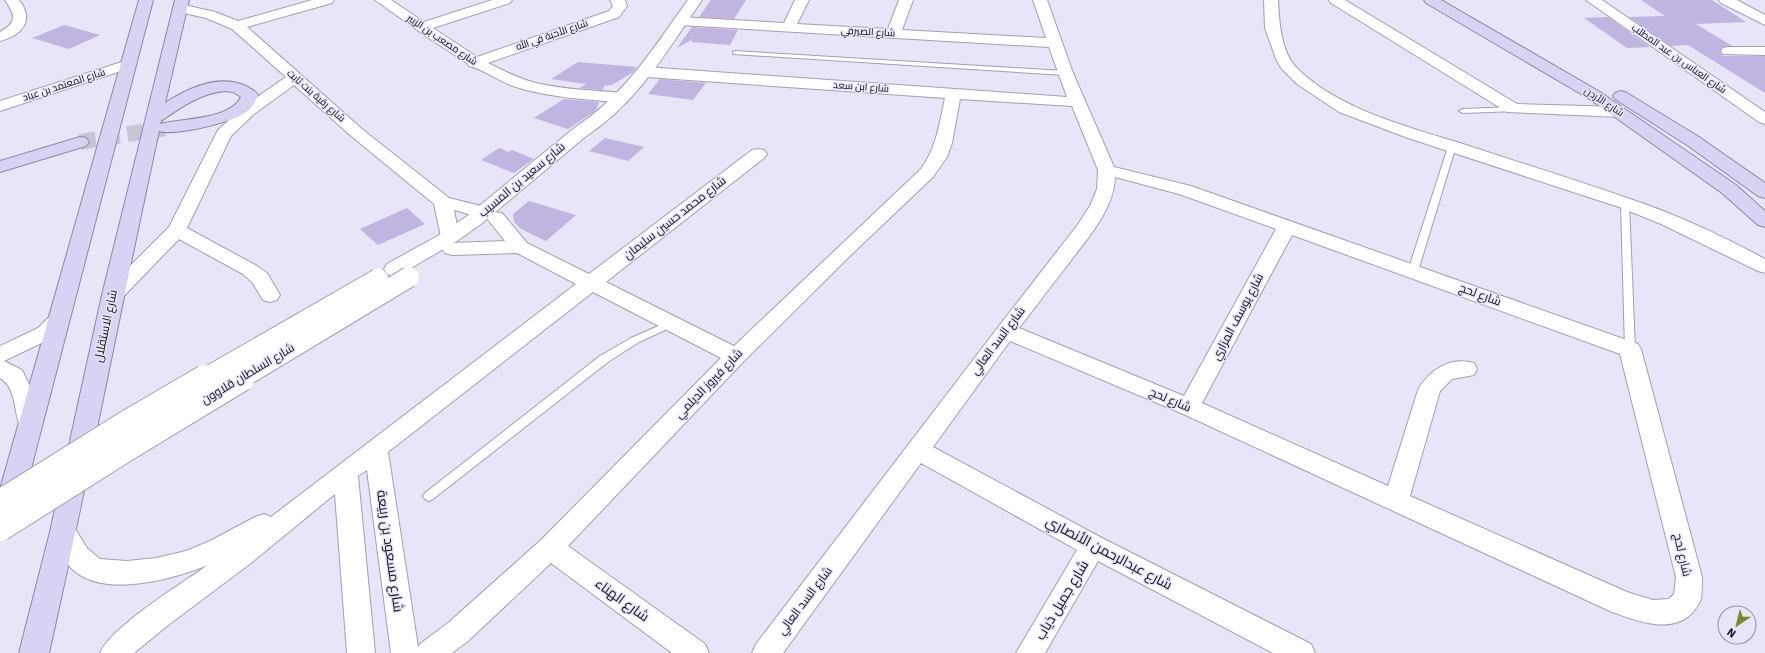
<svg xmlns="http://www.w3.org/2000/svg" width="1765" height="653" font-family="Signika,Cairo,sans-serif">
<rect width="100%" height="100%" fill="#e9e4f7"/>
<g fill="#c0b5e1">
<polygon points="711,0 746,0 734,19 699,17"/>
<polygon points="1641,0 1712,0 1746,22 1696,24 1732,46 1722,47 1720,52 1723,56 1765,56 1765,93 1688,45 1671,46 1629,17 1665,16"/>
<polygon points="1608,17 1650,47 1627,48 1584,18"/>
<polygon points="64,25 100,35 69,49 32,38"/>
<polygon points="692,27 738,30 730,45 691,42 693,39 677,48"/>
<polygon points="578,62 637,67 632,73 612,85 604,86 603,90 580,88 586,84 551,79"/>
<polygon points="660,79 706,83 693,100 648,94"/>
<polygon points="564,99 599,102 597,108 594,112 568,129 534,118"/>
<polygon points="605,138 644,147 628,161 589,151"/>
<polygon points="499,148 509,152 512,150 534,159 514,173 481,160"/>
<polygon points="529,201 576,215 546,241 521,229 514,222 513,214"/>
<polygon points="407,208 425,224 378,245 360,229"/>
</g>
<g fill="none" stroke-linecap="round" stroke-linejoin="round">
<polyline stroke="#c9c4d6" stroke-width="16" stroke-dasharray="16 8" stroke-linecap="butt" points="80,142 165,128"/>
<defs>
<g id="service">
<polygon points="735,51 1065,71 1069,73 1065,75 733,54 733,52"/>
<polygon points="1513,107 1516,107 1516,111 1463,113 1459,111 1463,109"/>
<polygon points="1449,144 1452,144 1456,146 1418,271 1413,274 1410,273 1408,271"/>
<polygon points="1625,200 1629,203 1635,349 1630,353 1625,349 1621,203"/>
<polygon points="672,320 676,321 677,323 676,325 639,342 608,362 433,499 429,501 425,499 423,496 425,493 600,356 631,338"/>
</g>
<g id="minor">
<path d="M5 0H19C35 20 22 36 0 41V32C18 22 15 15 5 0Z"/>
<path d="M312 0H334L332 3 247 27 362 129 449 198 489 208 492 212 502 213 527 243 589 274 752 150 758 149 764 150 767 154 764 158 606 282 734 346 921 169C937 146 939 125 945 98L646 77 641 75 638 72 641 69 646 67 1067 97 1049 47 680 25 675 24 673 21 675 18 680 17 784 23 795 0H809L797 24 888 29 899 0H913L902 30 1046 38 1033 0H1047L1073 73 1114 167 1191 186 1638 344 1641 349 1702 577C1702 584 1702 592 1701 599 1699 604 1696 608 1693 612 1672 635 1637 621 1612 612L1181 413 1010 341 933 447 1102 538 1311 644 1315 653H1273L1098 561 1045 653H1016L1077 550 921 463 783 653H752L756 644 999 326 1076 227 1090 206 1097 189 1098 170 1072 106 960 99 952 143 947 157 933 177 853 253 744 361 568 546 705 644 709 653H672L551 563 468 641 452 653H391L367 470 358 476 375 653H347L335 494 251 563 167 626 134 653H100C112 626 181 584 208 565 173 579 104 599 72 569 62 559 56 544 50 532L54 524 63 521 72 524 87 548 100 559 127 561 156 558 186 551 210 541 255 517 264 514 271 517 576 284 517 253 452 255 445 253 442 249 445 245 452 243 505 241 486 217 483 218 454 210 459 237 457 241 450 243 443 241 441 237 434 204 350 135 294 85 254 114 231 136 187 228 257 266 267 273 280 295 277 300 270 302 263 300 252 282 243 274 179 239 120 300 113 302 106 300 103 295 106 290 169 227 218 130 243 107 286 77 232 29 206 18 175 11 173 8 175 5 180 4 215 12 238 21ZM1115 177 1179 194 1276 229 1184 396 1019 328C1035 308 1050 287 1066 267 1085 241 1114 211 1115 177ZM1292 235 1620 354 1676 577 1674 594 1669 599 1653 600 1627 592 1410 496 1440 391 1452 379 1474 375 1477 369 1474 363C1450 356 1429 370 1418 390L1388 486 1202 403ZM593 292 721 358 541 540 448 623 420 644 418 647 388 452Z"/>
<path d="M375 0H391L424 22 492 0H512L510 3 433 28 477 57 609 11 613 6 610 0H625L627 6 619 17 488 63C504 71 519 79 536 83 564 90 594 90 622 93L628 95 630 98 628 101 622 103C586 99 551 98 516 87 500 82 485 70 469 66L467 63 427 37Z"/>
<path d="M1264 0H1278C1279 21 1281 50 1295 66 1335 109 1412 128 1466 145 1521 163 1575 180 1630 199 1676 214 1722 236 1765 259V273L1758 271 1661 224 1619 207 1408 138 1339 112 1297 84 1281 68 1276 59 1265 28Z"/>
<polygon points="1329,0 1345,0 1517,104 1619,107 1625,109 1627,112 1625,115 1619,117 1507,112 1331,3"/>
<polygon points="1586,0 1602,0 1765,112 1765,124 1759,122"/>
<polygon points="1728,47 1765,47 1765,55 1723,54 1721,51 1723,48"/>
<polygon points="128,60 133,61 135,64 133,67 0,111 0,101"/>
<path d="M59 312 66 314 69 319 52 338 4 361 22 370 36 398 42 425 38 431 30 434 22 431C13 415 18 389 0 378V346L38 328 52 314Z"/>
</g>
<g id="tertiary">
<path d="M688 0H702C666 52 639 101 585 137L481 224 457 241 401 274 394 276 387 274 384 269 387 264 443 233 467 216 573 129C625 95 652 50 688 0Z"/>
<polygon points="1719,0 1737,0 1765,15 1765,25 1721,3"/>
</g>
<g id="trunk">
<polygon points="139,0 153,0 21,507 17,515 8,518 0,515 0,489"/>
<path d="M175 0H189L165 103C188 88 221 73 248 87 252 90 256 91 258 95 255 103 251 110 243 114 229 123 174 136 159 131 121 305 88 480 49 653H19L50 532 102 295ZM225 91 233 92 241 97C230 120 183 118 160 124L161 121C181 107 201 93 225 91Z"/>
<polygon points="1424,0 1441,0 1600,92 1736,185 1765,211 1765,227 1758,225 1722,193 1588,98 1426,3"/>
<polygon points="1621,91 1627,93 1699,137 1765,183 1765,198 1758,196 1687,145 1615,99 1613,96 1615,93"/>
<polygon points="80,137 86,138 89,142 86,146 0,172 0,161"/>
</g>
</defs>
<use href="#service" stroke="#a39fb1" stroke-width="2"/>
<use href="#minor" stroke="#a39fb1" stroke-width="2"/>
<use href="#tertiary" stroke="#a39fb1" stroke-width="2"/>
<use href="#trunk" stroke="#8e87a4" stroke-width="2"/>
<use href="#service" fill="#fff" fill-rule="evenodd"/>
<use href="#minor" fill="#fff" fill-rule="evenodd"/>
<use href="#tertiary" fill="#fff" fill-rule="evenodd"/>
<use href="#trunk" fill="#dad2f3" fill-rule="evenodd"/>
<defs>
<g id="tertiary-bridge-far1">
<polyline points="204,379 378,279"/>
<polyline points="240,379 409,277"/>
</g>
<g id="tertiary-bridge">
<polyline points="0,503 128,423 205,378"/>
<polyline points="0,528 125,449 242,378"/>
</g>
</defs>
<use href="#tertiary-bridge-far1" stroke="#a39fb1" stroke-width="22" stroke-linecap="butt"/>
<use href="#tertiary-bridge" stroke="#a39fb1" stroke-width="28" stroke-linecap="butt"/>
<use href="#tertiary-bridge-far1" stroke="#fff" stroke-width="20"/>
<use href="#tertiary-bridge" stroke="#fff" stroke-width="26"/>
</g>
<g text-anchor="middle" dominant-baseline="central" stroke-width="3" stroke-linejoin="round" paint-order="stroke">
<g font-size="10" fill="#131218" stroke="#e9e4f7">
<text transform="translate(868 32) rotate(3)">شارع الصيرفي</text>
<text transform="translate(552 35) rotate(-19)">شارع الأحبة في الله</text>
<text transform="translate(442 40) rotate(34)">شارع مصعب بن الزبير</text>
<text transform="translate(1679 59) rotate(35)">شارع العباس بن عبد المطلب</text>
<text transform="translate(64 85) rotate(-18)">شارع المعتمد بن عباد</text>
<text transform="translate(861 87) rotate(4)">شارع ابن سعد</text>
<text transform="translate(316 96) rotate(41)">شارع رقية بنت ثابت</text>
<text transform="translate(1604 102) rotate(33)">شارع الأردن</text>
</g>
<g font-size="12" fill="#131218" stroke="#e9e4f7">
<text transform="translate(522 180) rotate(-40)">شارع سعيد بن المسيب</text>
<text transform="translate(675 218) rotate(-38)">شارع محمد حسين سليمان</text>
<text transform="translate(1480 295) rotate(20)">شارع لحج</text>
<text transform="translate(1238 317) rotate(-62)">شارع يوسف المزاري</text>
<text transform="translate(106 326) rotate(-78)">شارع الاستقلال</text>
<text transform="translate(998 341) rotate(-53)">شارع السد العالي</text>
<text transform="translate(248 374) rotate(-31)">شارع السلطان قلاوون</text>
<text transform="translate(709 384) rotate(-46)">شارع فيروز الديلمي</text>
<text transform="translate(1170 400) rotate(23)">شارع لحج</text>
<text transform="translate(1682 555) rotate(77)">شارع لحج</text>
<text transform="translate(805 601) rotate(-53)">شارع السد العالي</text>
</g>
<g font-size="14" fill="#131218" stroke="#e9e4f7">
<text transform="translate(390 551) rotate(82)">شارع مسعود بن ربيعة</text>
<text transform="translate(1109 553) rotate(28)">شارع عبدالرحمن الأنصاري</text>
<text transform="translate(622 600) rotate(36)">شارع الهناء</text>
<text transform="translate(1062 600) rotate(-59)">شارع جميل ذياب</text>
</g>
</g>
<g transform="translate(1737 625) rotate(215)"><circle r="19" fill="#e9e4f7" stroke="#93909e"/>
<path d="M0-3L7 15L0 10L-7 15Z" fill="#7c8734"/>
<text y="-6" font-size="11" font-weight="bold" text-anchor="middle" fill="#131218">N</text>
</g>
</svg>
